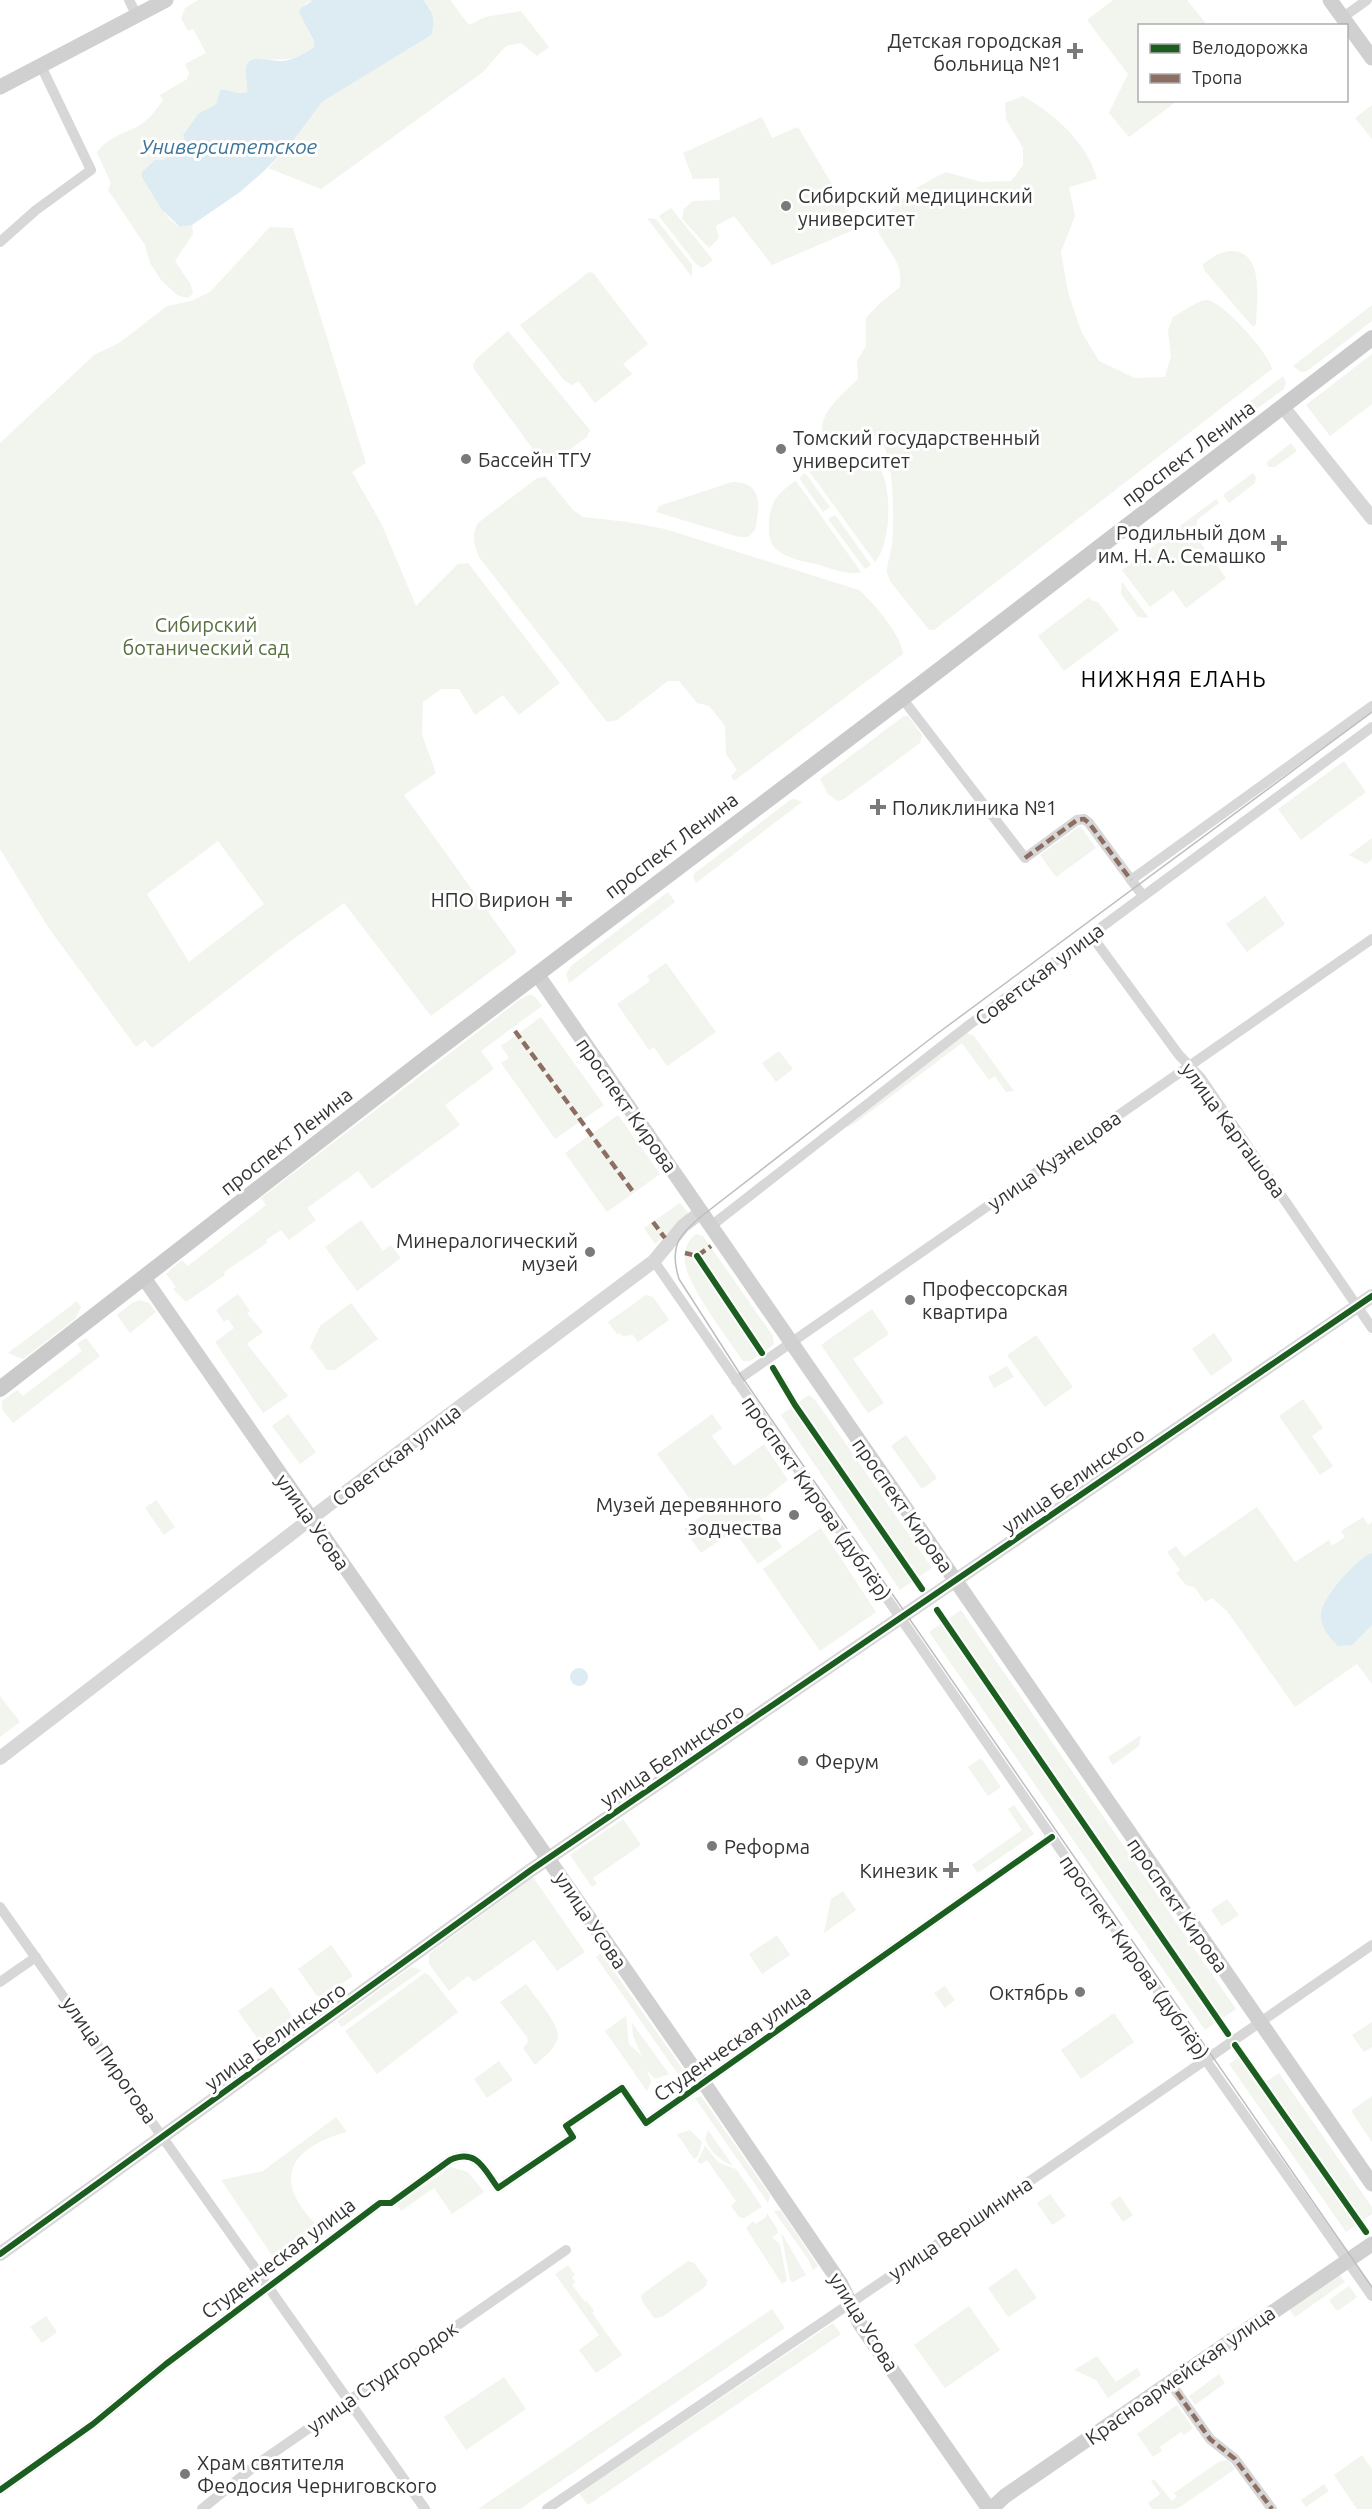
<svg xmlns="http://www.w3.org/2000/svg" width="1372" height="2509" font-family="Ubuntu,sans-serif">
<rect width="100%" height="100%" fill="#fff"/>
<g fill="#f1f5ed" fill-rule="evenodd">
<path d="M198 0H313L306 3 299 13 314 42V47C299 61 279 61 260 58L248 83V92C236 96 231 88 220 90L216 104 198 114 183 135 186 141 183 145 163 160C159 190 151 208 180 227L192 225 193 234 175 261 191 285 193 294 187 298 177 295 161 280 150 263 145 245 108 190 111 183 97 153C105 138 126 133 140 125 150 118 156 110 163 100L160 95 187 79 189 73 185 64 206 53 193 29 188 31 181 18 185 8Z"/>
<polygon points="423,0 450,0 469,25 485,17 521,11 549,47 537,56 521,43 506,46 483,72 321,189 268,168 293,141 322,102 398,55 431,9"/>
<polygon points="1113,0 1187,0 1207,25 1140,26 1140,100 1177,101 1129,137 1109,113 1128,74 1087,20"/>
<path d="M1023 96C1056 116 1086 141 1097 179L1069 187 1075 216 1061 252 1068 292 1081 331 1099 361 1135 378 1165 377 1171 356 1168 330 1173 317C1182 312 1195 302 1206 300 1219 297 1271 355 1272 369L934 630H929L890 581 887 573C887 563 890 556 892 546 894 528 896 437 873 436 867 436 865 439 861 442 850 448 830 439 822 432 820 411 845 392 858 379L857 361 866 346V318L879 304 900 287C903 260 888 253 878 231 891 201 918 186 946 172L981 182 1011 181 1023 165V148L1006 119 1005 103Z"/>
<polygon points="1372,105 1372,139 1355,118"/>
<polygon points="762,117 772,138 798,127 858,228 772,265 734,216 716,226 719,238 709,248 682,219 684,209 693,201 720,200 719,178 693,179 683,153"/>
<polygon points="671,208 713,260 702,268 696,264 659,216"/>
<polygon points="647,218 656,219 692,265 692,277"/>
<path d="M270 227 293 228 366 463 352 472 382 525 416 606 458 564 468 563 560 683 519 715 503 695 475 715 459 689H441L423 702 422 735 436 773 404 795 517 952 431 1016 344 903 288 943 152 1048 145 1040 136 1047 48 927 0 849V443L94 355 119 343 167 306 191 301 210 292ZM218 841 264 904 189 962 147 894Z"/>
<path d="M1229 251C1265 249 1257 300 1256 324L1253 327 1204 270 1203 264 1218 254Z"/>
<polygon points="589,272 593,273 648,344 623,364 632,374 595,403 578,381 572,385 565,381 520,325"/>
<polygon points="1372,305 1372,321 1307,371 1301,372 1293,366"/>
<polygon points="508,331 590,430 587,437 552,462 547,462 538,456 474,369 473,365 477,358"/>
<polygon points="1372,354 1372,404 1330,436 1306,405"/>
<polygon points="1283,376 1286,382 1284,389 1239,422 1217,432 1214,429"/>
<polygon points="1291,443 1297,451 1275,467 1269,467 1266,463"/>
<path d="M850 455C861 456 872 458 879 467 893 488 891 543 875 562L809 471 830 457Z"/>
<polygon points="805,473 830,507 823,512 799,478"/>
<polygon points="1253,473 1256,477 1255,483 1229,503 1223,495"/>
<path d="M546 477 573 510 583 517 628 522 665 529 859 590C873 602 902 636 903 654L734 781 731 776 737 770 726 754 725 726 709 706 697 703 679 681H668L617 720 607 722 479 557C474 547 471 533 478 523L537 478Z"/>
<path d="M795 481H796L861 572C849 576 832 569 820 565 806 562 787 559 776 549 765 540 768 511 775 500 780 492 788 486 795 481Z"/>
<path d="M732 482C763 481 760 507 755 530L748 537H739L656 512 659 506Z"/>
<polygon points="1216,499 1219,503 1198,519 1194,534 1226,578 1186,608 1173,590 1150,607 1122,570"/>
<polygon points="835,515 871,565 865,569 828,519"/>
<polygon points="1122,582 1149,618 1138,617 1121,594"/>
<polygon points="1089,597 1093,601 1098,602 1119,630 1064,671 1038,636"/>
<polygon points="904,716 908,716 922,735 920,743 844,799 838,801 828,794 820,779"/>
<polygon points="1344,761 1366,792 1301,840 1278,809"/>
<polygon points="795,799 802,802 696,883 693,877 695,873 790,800"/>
<polygon points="1080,826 1096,848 1056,877 1040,855"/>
<polygon points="1372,838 1372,859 1366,864 1349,855"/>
<polygon points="668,892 675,902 569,983 566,974 571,966"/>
<polygon points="1265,896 1285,924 1247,952 1226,924"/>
<polygon points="666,963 716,1032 667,1066 654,1047 649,1050 617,1004 650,981 647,976"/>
<polygon points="529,995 534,996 542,1006 481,1051 494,1069 445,1105 460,1125 372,1189 358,1171 307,1208 316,1220 289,1240 281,1230 266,1240 267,1243 224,1272 225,1275 186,1302 173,1289 176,1287 166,1274 182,1260 188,1266 266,1205 261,1198 522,998"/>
<polygon points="541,1017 604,1105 555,1139 501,1063 509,1058 501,1046"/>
<polygon points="966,1033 973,1035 1014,1091 1006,1092 995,1076 989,1080 962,1043 854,1124 848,1127 845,1126"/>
<polygon points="779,1051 793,1069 776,1082 762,1063"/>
<polygon points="618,1115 660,1174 607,1212 565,1153"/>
<polygon points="680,1203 689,1214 655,1244 644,1228"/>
<polygon points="361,1220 383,1251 391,1245 401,1258 357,1291 325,1247"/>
<path d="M696 1234 703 1236 773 1336 774 1343 772 1346 750 1361H743L740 1357C725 1334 690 1290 685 1263 683 1252 687 1241 696 1234Z"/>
<polygon points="238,1294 250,1311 247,1313 263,1332 247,1344 288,1396 263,1413 215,1342 234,1328 228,1319 224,1322 216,1310"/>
<polygon points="646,1295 653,1297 669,1320 638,1342 633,1335 622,1336 619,1333 617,1334 608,1322"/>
<polygon points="140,1300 149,1303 156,1312 130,1333 117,1315 132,1303"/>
<polygon points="77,1301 81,1307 75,1319 23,1359 8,1353"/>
<polygon points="351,1303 378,1339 335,1370 327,1370 310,1347 320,1326"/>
<polygon points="872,1309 889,1334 853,1359 884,1403 868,1413 821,1345"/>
<polygon points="1214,1333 1233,1360 1211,1376 1192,1349"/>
<polygon points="1036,1335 1073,1387 1045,1407 1007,1355"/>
<polygon points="86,1338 100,1356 13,1423 2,1409 2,1401 17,1390 23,1396 82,1351 77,1344"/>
<polygon points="1007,1366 1014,1377 994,1388 988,1377"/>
<polygon points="809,1395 816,1401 932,1568 900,1590 781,1415"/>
<polygon points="1303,1399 1323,1428 1312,1436 1333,1466 1320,1475 1279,1416"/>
<polygon points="288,1414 316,1452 300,1464 272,1426"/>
<polygon points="712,1414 722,1428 712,1436 734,1466 764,1444 788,1480 760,1502 760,1516 782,1547 758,1564 734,1531 701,1553 684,1529 702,1516 657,1454"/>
<polygon points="906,1435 937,1478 922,1489 891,1446"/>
<polygon points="156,1500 175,1527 164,1535 145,1508"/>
<polygon points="1257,1507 1295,1562 1329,1540 1332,1546 1345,1537 1341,1531 1363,1517 1368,1525 1372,1522 1372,1684 1357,1664 1295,1707 1227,1611 1212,1598 1205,1602 1194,1587 1186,1585 1176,1573 1180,1570 1167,1552 1176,1546 1184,1557"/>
<polygon points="821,1528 876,1612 820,1651 763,1569"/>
<polygon points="961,1610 1236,2009 1205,2030 929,1632"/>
<polygon points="0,1696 20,1722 0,1737"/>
<polygon points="1141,1735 1139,1746 1113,1765 1108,1757"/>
<polygon points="981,1758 1001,1787 988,1796 968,1767"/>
<polygon points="1014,1805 1034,1834 978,1873 972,1865 1022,1830 1008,1809"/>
<polygon points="623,1819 641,1845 593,1878 597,1884 592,1887 570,1855"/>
<polygon points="533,1877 585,1952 557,1971 534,1940 474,1982 468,1976 449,1991 429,1964 429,1954"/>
<polygon points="843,1891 856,1910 824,1933 831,1899"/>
<polygon points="1227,1899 1239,1915 1222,1926 1211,1910"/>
<polygon points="777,1935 790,1955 762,1974 749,1954"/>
<polygon points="331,1945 353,1976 324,1996 317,1996 298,1969"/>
<polygon points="601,1953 691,2081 687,2087 596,1957"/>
<polygon points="411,1967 422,1970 342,2027 337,2021"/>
<polygon points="425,1973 429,1975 458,2012 377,2074 345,2031"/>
<path d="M526 1984C533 1994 559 2024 558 2036 557 2048 543 2058 535 2065L523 2048 528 2042 527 2037 500 2002Z"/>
<polygon points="945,1986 955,2000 945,2008 934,1993"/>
<polygon points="272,1987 291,2014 290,2020 260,2042 238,2011"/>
<polygon points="1114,2013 1134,2042 1081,2079 1061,2050"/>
<polygon points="626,2016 629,2044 642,2056 633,2036 632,2023 669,2074 656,2079 647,2071 651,2082 647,2091 605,2031"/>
<polygon points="1372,2022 1372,2047 1364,2052 1352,2035"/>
<polygon points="1242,2055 1263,2084 1279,2073 1372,2207 1372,2214 1346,2232 1229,2064"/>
<polygon points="499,2061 513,2080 487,2098 474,2079"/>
<polygon points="701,2096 770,2195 768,2203 695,2098"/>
<polygon points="1372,2096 1372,2142 1351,2111"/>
<path d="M336 2117 347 2132C317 2140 277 2159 296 2198 303 2212 315 2223 325 2235L280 2267 221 2180 263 2171Z"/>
<polygon points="690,2130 702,2142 698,2156 694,2159 677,2134"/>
<path d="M708 2130 733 2166C720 2160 711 2153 705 2139Z"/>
<polygon points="705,2146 719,2163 736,2169 762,2207 744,2218 739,2217 731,2206 736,2201 707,2160 701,2164 697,2162"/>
<polygon points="451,2167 468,2172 484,2192 452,2214 434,2188 401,2211 397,2205"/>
<polygon points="1050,2194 1066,2216 1052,2225 1037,2203"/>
<polygon points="1120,2196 1133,2215 1123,2222 1110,2203"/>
<polygon points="778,2210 781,2211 818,2266 813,2270 808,2259 774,2211"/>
<polygon points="767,2213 776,2227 778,2233 772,2237 780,2244 787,2281 782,2284 746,2228 753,2221 756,2224 766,2217"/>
<polygon points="781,2232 806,2275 793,2282 790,2280"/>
<polygon points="688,2261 694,2263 707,2280 706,2286 662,2317 654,2318 642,2301 641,2295"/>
<polygon points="568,2265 575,2275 572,2277 575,2282 572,2285 585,2302 587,2301 594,2311 592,2313 622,2355 596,2373 579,2350 599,2335 555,2274"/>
<polygon points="1016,2268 1037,2298 1008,2317 988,2288"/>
<polygon points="1339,2274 1345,2282 1295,2317 1289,2309"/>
<polygon points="1349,2286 1357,2297 1339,2310 1336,2310 1329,2300"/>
<polygon points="969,2306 1000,2350 945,2388 914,2345"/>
<polygon points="772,2309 785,2328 520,2509 478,2509"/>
<polygon points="46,2316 57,2332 42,2343 30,2327"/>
<polygon points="833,2323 841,2334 588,2505 579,2493"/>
<polygon points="1097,2356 1116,2382 1137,2368 1141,2375 1108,2398 1096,2380 1074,2370"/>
<polygon points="1219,2374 1225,2383 1195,2405 1189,2396"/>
<polygon points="504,2377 526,2409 466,2450 444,2417"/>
<polygon points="1177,2405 1193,2428 1184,2435 1181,2432 1160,2447 1162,2451 1153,2457 1137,2434"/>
<polygon points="1362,2455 1372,2469 1372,2509 1357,2509 1334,2475"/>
<polygon points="1228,2460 1235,2469 1180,2507 1175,2509 1152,2509 1148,2503 1160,2494 1151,2481 1154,2479 1172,2501 1177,2497 1174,2493 1220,2461"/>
<polygon points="1324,2484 1329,2491 1306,2507 1301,2500"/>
</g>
<g fill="#ddebf3">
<path d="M313 0H423C433 11 436 21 431 35L322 102 293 141 263 172 240 192 192 225 180 227 162 210 142 177V172L155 160H163L183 145 185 141 183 135 198 114 216 104 220 90C231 88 236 96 247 92 248 84 245 75 246 68 248 53 270 61 279 61 289 62 306 54 314 47V41L299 13 301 8Z"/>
<path d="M1372 1553V1625L1352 1645 1338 1646C1329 1637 1320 1627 1321 1613 1323 1597 1357 1558 1372 1553Z"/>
<circle cx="579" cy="1677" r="9"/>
</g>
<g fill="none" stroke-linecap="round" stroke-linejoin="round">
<g stroke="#d7d7d7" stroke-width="10">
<polyline points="129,0 137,16"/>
<polyline points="1342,18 1367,0"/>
<polyline points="0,242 36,210 91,170 41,66"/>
<polyline points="902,698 1025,858 1077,820 1084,819 1089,823 1143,896"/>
<polyline points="1131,880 1372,706"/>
<polyline points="1091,935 1179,1055 1201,1078 1372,1328"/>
<polyline points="711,1226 969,1025 1372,727"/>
<polyline points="654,1261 1205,2059 1372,2296"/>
<polyline points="736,1381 1372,939"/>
<polyline points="0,1907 425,2509"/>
<polyline points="0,1982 36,1957"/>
<polyline points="1169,2381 1210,2439 1235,2459 1272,2509"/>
<path d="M0 2490 93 2424 166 2364 380 2203H391L450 2160C477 2148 484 2169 498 2188L573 2137 566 2126 622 2088 646 2123 1052 1837"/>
<polyline points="202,2509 256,2465 566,2250"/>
<polyline points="547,2509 1001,2201 1372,1945"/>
</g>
<g stroke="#d7d7d7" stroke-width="14">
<polyline points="1283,407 1372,518"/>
<polyline points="0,1758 326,1507 654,1261 683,1226 701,1212"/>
<polyline points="0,2254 531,1870 1372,1296"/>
</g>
<g stroke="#d0d0d0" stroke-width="15">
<polyline points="1330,0 1372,58"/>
<polyline points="0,87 166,0"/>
<polyline points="537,974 1372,2184"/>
<polyline points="144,1278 704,2083 841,2284 860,2324 989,2509"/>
<polyline points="991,2509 1005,2496 1372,2244"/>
</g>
<polyline stroke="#cacaca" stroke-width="16" points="0,1389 425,1059 921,684 1372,338"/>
<path stroke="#bebebe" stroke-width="1.5" d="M1372 712 934 1036 703 1215C678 1235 669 1247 679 1279L742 1377 1372 2287"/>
<g stroke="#8d6e63" stroke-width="4.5" stroke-dasharray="9 4.5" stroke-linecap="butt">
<polyline points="1025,858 1077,820 1084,819 1089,823 1131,880"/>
<polyline points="515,1031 634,1193"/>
<polyline points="653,1222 665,1238"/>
<polyline points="685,1253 697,1256 711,1246"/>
<polyline points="1169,2381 1210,2439 1235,2459 1272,2509"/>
</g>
<defs>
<g id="cycleway">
<polyline points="697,1256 762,1353"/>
<polyline points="773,1368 795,1405 922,1589"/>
<polyline points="937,1610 1228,2034"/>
<polyline points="1235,2045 1366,2232"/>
<polyline points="0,2254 531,1870 1372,1296"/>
<path d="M0 2490 93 2424 166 2364 380 2203H391L450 2160C477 2148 484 2169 498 2188L573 2137 566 2126 622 2088 646 2123 1052 1837"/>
</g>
</defs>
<use href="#cycleway" stroke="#fff" stroke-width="10"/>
<use href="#cycleway" stroke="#1b5e20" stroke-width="6"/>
</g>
<g fill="#7a7a7a" stroke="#fff" stroke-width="2">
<path d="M1072 42h6v6h6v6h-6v6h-6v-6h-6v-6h6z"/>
<circle cx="786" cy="206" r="6"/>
<circle cx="781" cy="449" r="6"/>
<circle cx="466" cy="459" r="6"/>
<path d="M1276 534h6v6h6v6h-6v6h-6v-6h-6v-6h6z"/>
<path d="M875 798h6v6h6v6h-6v6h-6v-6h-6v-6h6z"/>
<path d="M561 890h6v6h6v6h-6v6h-6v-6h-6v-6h6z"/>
<circle cx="590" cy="1252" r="6"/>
<circle cx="910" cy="1300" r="6"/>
<circle cx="794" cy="1515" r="6"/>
<circle cx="803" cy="1761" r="6"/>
<circle cx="712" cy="1846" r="6"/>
<path d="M948 1861h6v6h6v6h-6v6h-6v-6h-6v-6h6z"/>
<circle cx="1080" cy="1992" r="6"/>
<circle cx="185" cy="2474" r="6"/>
</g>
<g text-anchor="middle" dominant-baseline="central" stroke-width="6" stroke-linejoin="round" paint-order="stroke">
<g font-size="20" fill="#333" stroke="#fff" text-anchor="start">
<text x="1062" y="40" text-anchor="end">Детская городская<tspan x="1062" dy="23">больница №1</tspan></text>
<text x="798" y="195">Сибирский медицинский<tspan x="798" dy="23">университет</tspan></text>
<text x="793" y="437">Томский государственный<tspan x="793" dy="23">университет</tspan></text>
<text x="478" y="459">Бассейн ТГУ</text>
<text x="1266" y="532" text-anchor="end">Родильный дом<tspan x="1266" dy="23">им. Н. А. Семашко</tspan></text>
<text x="892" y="807">Поликлиника №1</text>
<text x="550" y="899" text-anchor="end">НПО Вирион</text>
<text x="578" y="1240" text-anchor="end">Минералогический<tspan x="578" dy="23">музей</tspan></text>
<text x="922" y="1288">Профессорская<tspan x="922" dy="23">квартира</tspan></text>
<text x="782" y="1504" text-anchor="end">Музей деревянного<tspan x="782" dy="23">зодчества</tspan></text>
<text x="815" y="1761">Ферум</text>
<text x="724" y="1846">Реформа</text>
<text x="938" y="1870" text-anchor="end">Кинезик</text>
<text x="1068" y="1992" text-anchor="end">Октябрь</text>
<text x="197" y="2462">Храм святителя<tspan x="197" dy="23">Феодосия Черниговского</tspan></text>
</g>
<g font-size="20" fill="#333" stroke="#fff">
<text transform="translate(1188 453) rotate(-37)">проспект Ленина</text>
<text transform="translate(671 845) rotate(-37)">проспект Ленина</text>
<text transform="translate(1039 974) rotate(-37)">Советская улица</text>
<text transform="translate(627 1105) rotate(55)">проспект Кирова</text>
<text transform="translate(1234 1130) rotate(54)">улица Карташова</text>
<text transform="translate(286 1141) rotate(-38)">проспект Ленина</text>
<text transform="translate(1054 1160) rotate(-35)">улица Кузнецова</text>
<text transform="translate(396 1455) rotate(-37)">Советская улица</text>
<text transform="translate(1073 1480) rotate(-35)">улица Белинского</text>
<text transform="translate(817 1498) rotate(55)">проспект Кирова (дублёр)</text>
<text transform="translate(903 1505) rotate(55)">проспект Кирова</text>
<text transform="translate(313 1522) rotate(55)">улица Усова</text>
<text transform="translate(672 1755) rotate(-34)">улица Белинского</text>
<text transform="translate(1178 1905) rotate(55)">проспект Кирова</text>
<text transform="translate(591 1920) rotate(56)">улица Усова</text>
<text transform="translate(1135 1957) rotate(55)">проспект Кирова (дублёр)</text>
<text transform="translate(275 2036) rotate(-36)">улица Белинского</text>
<text transform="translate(732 2043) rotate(-35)">Студенческая улица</text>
<text transform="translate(110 2060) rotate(55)">улица Пирогова</text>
<text transform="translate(960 2228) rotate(-34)">улица Вершинина</text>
<text transform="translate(278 2258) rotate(-37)">Студенческая улица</text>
<text transform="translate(864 2322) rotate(58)">улица Усова</text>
<text transform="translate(1180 2375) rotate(-35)">Красноармейская улица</text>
<text transform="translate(382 2377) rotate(-35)">улица Студгородок</text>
</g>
<g font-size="20" fill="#56703f" stroke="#fff">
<text x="206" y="624">Сибирский<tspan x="206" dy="23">ботанический сад</tspan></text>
</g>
<g font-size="21" font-style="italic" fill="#3f7597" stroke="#fff">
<text x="229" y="146">Университетское</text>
</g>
<g font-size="22" letter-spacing="1.5" fill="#000" stroke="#fff">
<text x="1174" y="678">НИЖНЯЯ ЕЛАНЬ</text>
</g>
</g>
<rect x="1138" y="24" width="210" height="78" fill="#ffffff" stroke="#adadad" stroke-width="1.5"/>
<rect x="1150" y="44" width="30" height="9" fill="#1b5e20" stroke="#adadad" stroke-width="1.5"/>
<text x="1192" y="54" font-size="18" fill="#333333">Велодорожка</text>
<rect x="1150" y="74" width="30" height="9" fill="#8d6e63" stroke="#adadad" stroke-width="1.5"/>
<text x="1192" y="84" font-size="18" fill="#333333">Тропа</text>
</svg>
